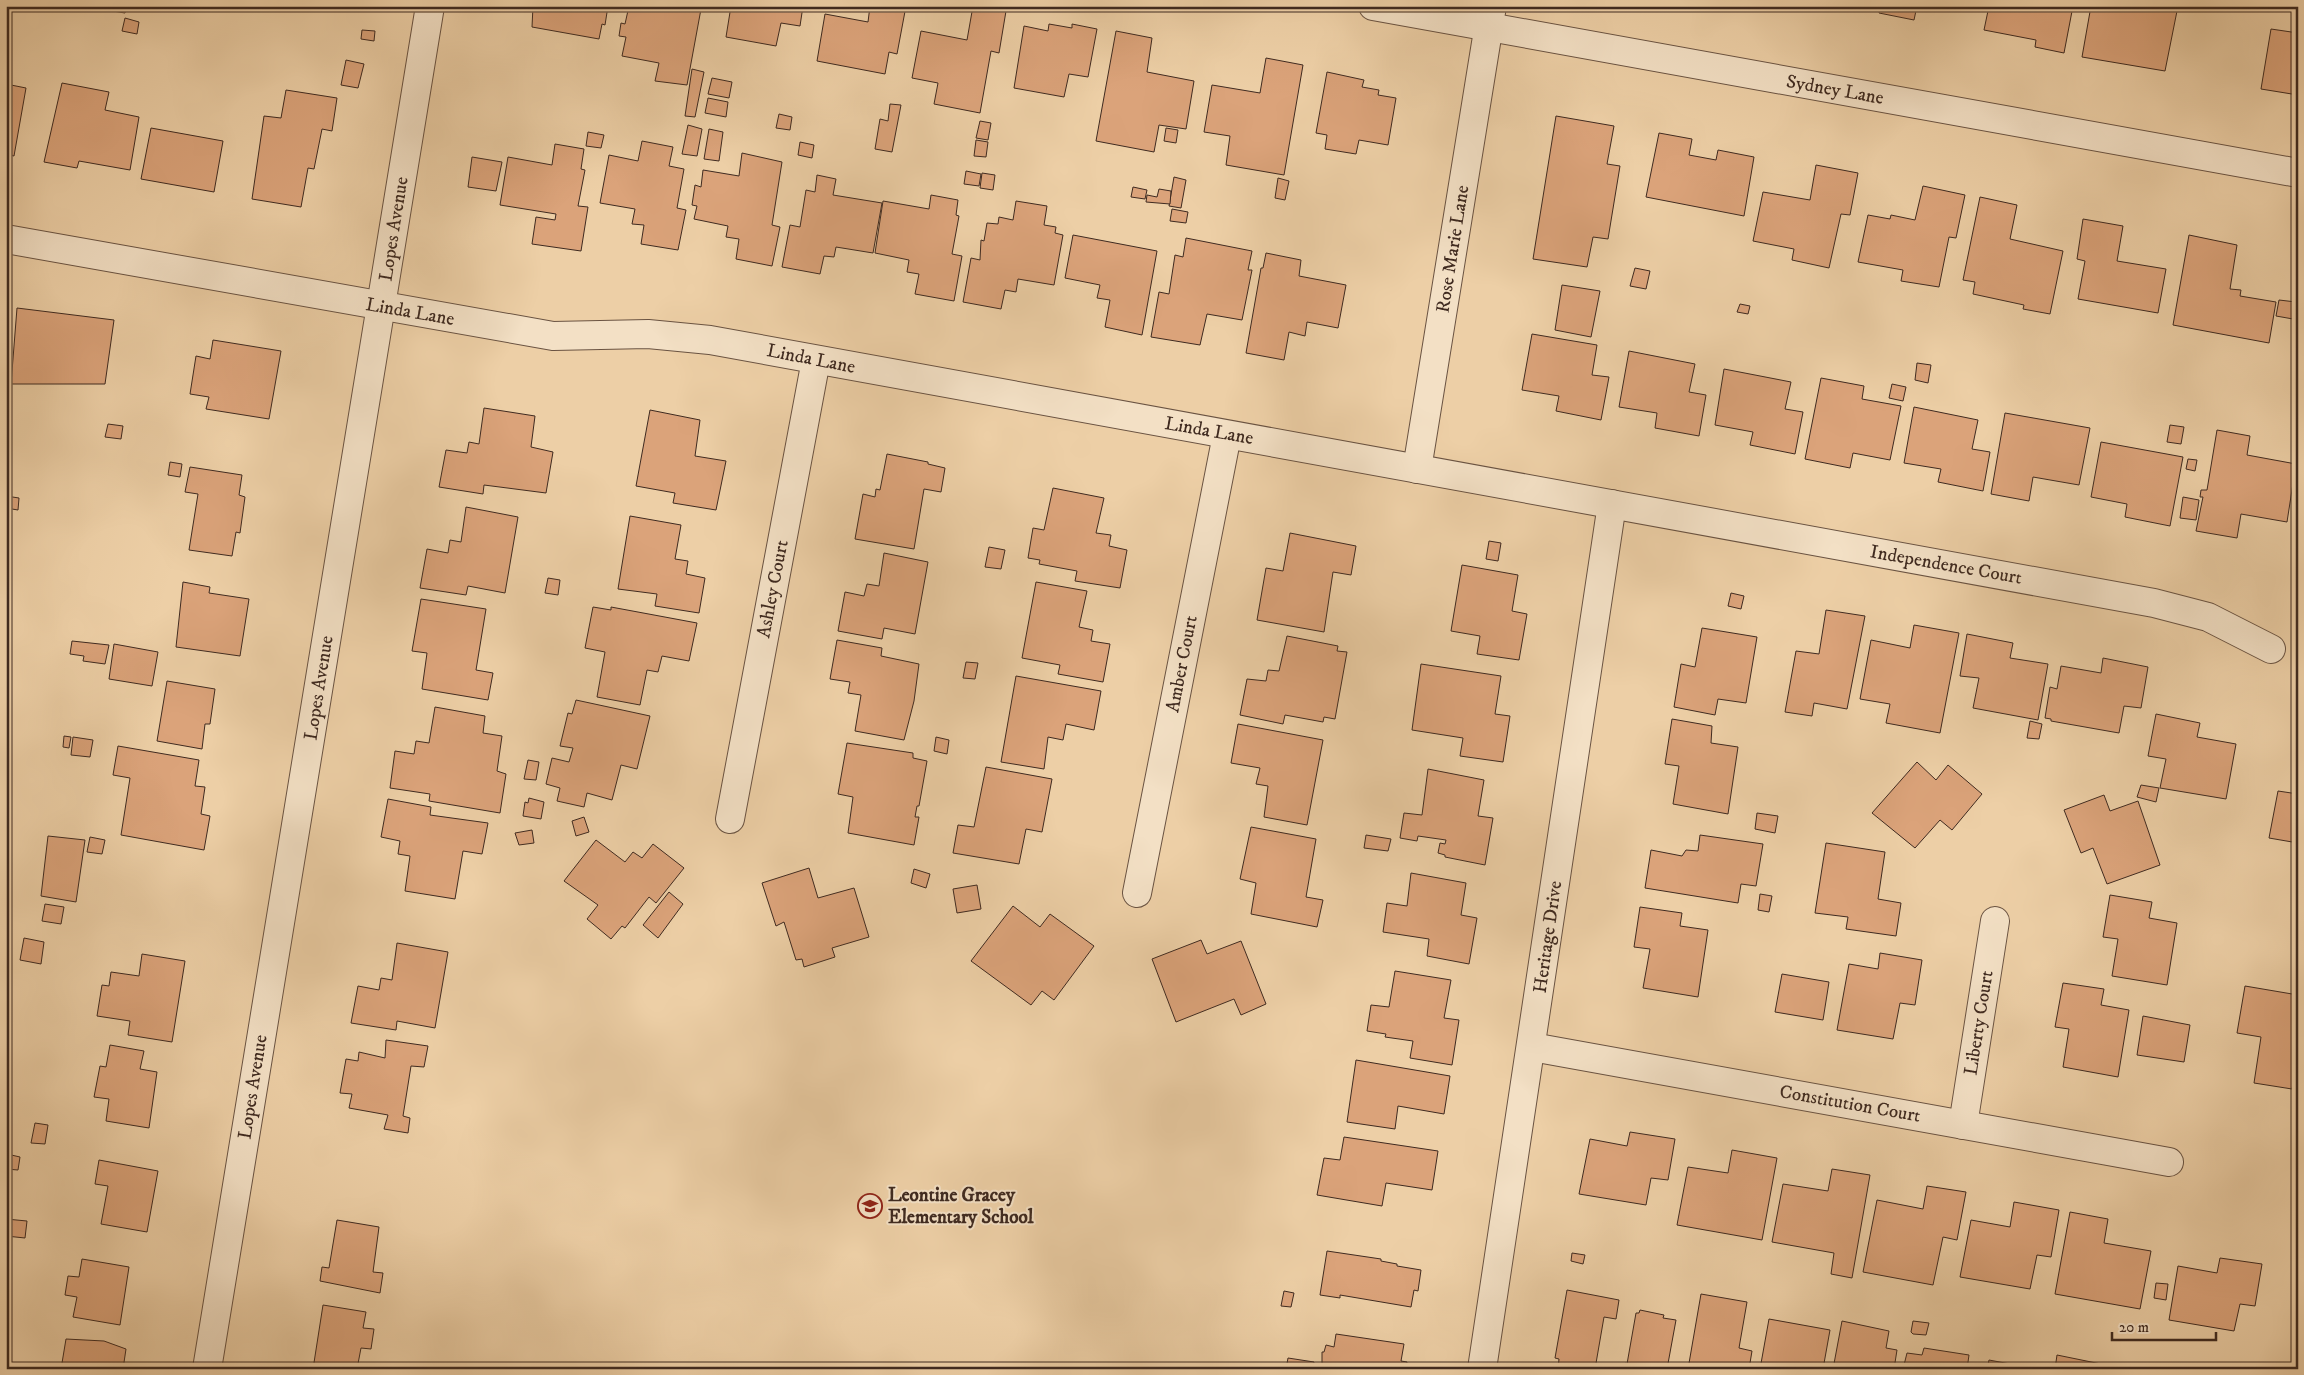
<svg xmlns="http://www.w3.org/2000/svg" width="2304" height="1375" font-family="'IM FELL DW Pica',serif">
<rect width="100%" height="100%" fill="#edcfa6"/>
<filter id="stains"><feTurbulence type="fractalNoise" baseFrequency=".004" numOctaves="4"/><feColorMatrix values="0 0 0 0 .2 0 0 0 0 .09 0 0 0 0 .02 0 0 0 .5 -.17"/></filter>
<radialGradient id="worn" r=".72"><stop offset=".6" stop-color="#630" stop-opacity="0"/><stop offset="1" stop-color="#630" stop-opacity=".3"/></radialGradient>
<g fill="#dba37a" stroke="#3f2a20">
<polygon points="107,6 127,6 125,13 107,10"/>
<polygon points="533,6 608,6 605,25 602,24 599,39 532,27"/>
<polygon points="629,6 709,6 709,10 701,9 687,85 655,81 659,63 622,56 626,37 619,36 621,23 625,24"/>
<polygon points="731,6 803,6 800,26 781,23 776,46 726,37"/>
<polygon points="870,6 906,6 897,54 889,52 885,74 817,61 825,14 868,22"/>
<polygon points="973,6 1006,11 999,53 991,51 980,113 934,104 938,83 912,78 921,31 967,40"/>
<polygon points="1880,6 1917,6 1914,20 1879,13"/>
<polygon points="1989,6 2073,6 2064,53 2035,47 2036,40 1984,30"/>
<polygon points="2091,6 2178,6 2165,71 2082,57"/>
<polygon points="125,18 139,22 137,34 122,31"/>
<polygon points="1049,24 1072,28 1072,24 1097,29 1088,77 1069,74 1064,97 1014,88 1024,26 1048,31"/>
<polygon points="2271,29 2298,33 2298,95 2261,89"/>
<polygon points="362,30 375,31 374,41 361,39"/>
<polygon points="1116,31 1152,38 1147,72 1194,81 1186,129 1159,125 1154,152 1096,141"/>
<polygon points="1266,58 1303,65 1284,175 1226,165 1230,136 1204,132 1212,85 1260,93"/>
<polygon points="346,60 364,64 358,88 341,85"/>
<polygon points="692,69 704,72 695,117 685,116"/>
<polygon points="1327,72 1364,80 1362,87 1379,90 1378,95 1396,98 1388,145 1359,140 1356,154 1325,149 1327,135 1316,133"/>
<polygon points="712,78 732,82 729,98 708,94"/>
<polygon points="62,83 109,92 105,110 139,117 130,170 79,161 77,168 44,162"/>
<polygon points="6,84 26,88 14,156 6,154"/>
<polygon points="286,90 337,98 332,131 322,129 314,169 308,168 301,207 252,199 264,116 281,118"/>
<polygon points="708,98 728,102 726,117 705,113"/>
<polygon points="890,104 901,105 892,152 875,149 880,119 888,121"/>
<polygon points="779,114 792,117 790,130 776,128"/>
<polygon points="1556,116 1614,126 1607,164 1620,166 1608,239 1593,237 1587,267 1533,259"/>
<polygon points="980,121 991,123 988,140 976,138"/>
<polygon points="688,125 702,129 697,156 682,154"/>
<polygon points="151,128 223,141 214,192 141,179"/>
<polygon points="1166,128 1178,130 1176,143 1164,141"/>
<polygon points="709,129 723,132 719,161 704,159"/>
<polygon points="588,132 604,135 601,148 586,146"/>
<polygon points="1659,133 1692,139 1689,155 1716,160 1718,150 1754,157 1744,216 1646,197"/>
<polygon points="976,140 988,142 986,157 974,156"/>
<polygon points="642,141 673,147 669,166 684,169 677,208 686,210 678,250 641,244 644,225 632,224 635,209 600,203 609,155 638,161"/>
<polygon points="800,142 814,145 812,158 798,155"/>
<polygon points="555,144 584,149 581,169 585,170 578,206 588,207 581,251 532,244 536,217 555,220 556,214 500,205 508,157 552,165"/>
<polygon points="742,153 782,162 772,225 780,227 772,266 736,259 739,239 726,237 728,226 694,219 697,206 692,205 695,185 701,187 703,170 739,176"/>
<polygon points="472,157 502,162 496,191 468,187"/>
<polygon points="1816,165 1858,173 1850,215 1841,214 1829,268 1792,260 1794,249 1753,241 1763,192 1810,200"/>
<polygon points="966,171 981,174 979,186 964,184"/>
<polygon points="982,173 995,175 993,190 980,188"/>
<polygon points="817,175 836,179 833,195 882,203 873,253 836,247 834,257 824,256 820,274 782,267 790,225 800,227 806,190 815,192"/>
<polygon points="1174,177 1186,180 1181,208 1169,206"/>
<polygon points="1278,178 1289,181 1285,200 1275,198"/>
<polygon points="1923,186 1965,195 1956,238 1949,237 1939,287 1901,281 1903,270 1858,262 1868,215 1890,219 1891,215 1915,220"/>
<polygon points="1133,187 1147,190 1145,199 1131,197"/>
<polygon points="1159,189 1171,191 1170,204 1146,202 1147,195 1157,197"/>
<polygon points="931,195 958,200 956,215 959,216 952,254 962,256 954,301 915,294 919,274 907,272 909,260 875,253 883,201 929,209"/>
<polygon points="1980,197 2017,205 2010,239 2063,251 2050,314 2023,309 2024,305 1973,294 1975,282 1963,280"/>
<polygon points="1016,201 1047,206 1044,225 1056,227 1055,233 1063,235 1054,285 1018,279 1016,292 1005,290 1001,309 963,302 971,258 980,260 981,240 984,241 987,223 998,224 999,217 1013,220"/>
<polygon points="1172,209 1188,212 1186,223 1170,221"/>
<polygon points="2083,219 2123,226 2117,261 2166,269 2158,313 2078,299 2085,261 2077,259"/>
<polygon points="1073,235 1157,251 1142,335 1105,327 1110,300 1097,298 1100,285 1065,278"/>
<polygon points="2189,235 2237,245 2230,289 2241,290 2240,296 2276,302 2269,343 2173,325"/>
<polygon points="1186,238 1252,251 1248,270 1252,270 1242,320 1207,314 1200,345 1151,337 1159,292 1169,294 1175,255 1183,257"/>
<polygon points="1266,253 1301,260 1299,276 1346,285 1338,328 1307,322 1305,336 1289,332 1284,360 1246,353 1261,268 1263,268"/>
<polygon points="1635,268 1650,271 1646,289 1630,286"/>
<polygon points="1562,285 1600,291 1591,337 1555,330"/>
<polygon points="2279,300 2296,302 2293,319 2276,316"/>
<polygon points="1740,304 1750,306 1748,314 1737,312"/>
<polygon points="17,308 114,320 105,384 11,384"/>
<polygon points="1532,334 1597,345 1592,375 1609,377 1601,420 1556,411 1559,396 1522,390"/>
<polygon points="213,340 281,351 269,419 206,409 209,397 190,394 196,356 210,359"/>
<polygon points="1629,351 1695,364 1689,392 1706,395 1699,436 1655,428 1657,413 1619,407"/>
<polygon points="1917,363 1931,365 1928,383 1915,380"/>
<polygon points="1724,369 1791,382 1785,409 1803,412 1795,454 1750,445 1753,432 1715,425"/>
<polygon points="1821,378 1864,386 1862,399 1901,406 1890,460 1853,453 1850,468 1805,459"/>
<polygon points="1892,384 1906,387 1903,401 1889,398"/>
<polygon points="1914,407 1978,420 1972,449 1990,452 1983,491 1938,482 1941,469 1904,463"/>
<polygon points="484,408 535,416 531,447 553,452 546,493 484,485 483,494 439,487 446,450 467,453 469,442 479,444"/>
<polygon points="650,410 700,420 695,456 726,461 716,510 673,503 675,493 636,486"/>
<polygon points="2005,413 2090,428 2079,485 2033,477 2029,501 1991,494"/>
<polygon points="108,424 123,426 121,439 105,437"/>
<polygon points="2170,425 2184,427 2181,444 2167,442"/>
<polygon points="2217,430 2250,436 2247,455 2296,464 2287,522 2241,514 2237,538 2196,531 2203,497 2200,497 2201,490 2207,490"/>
<polygon points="2101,442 2183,457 2170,526 2125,517 2127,504 2091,497"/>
<polygon points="887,454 928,462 928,464 945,468 941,492 924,489 914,549 855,539 863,494 875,497 876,489 880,490"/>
<polygon points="2188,459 2197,460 2195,471 2186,469"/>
<polygon points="170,462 182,464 180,477 168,475"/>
<polygon points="190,467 242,475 239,495 245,497 240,533 236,532 232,556 189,550 198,494 185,492"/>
<polygon points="1053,488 1104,498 1096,533 1111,535 1109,546 1127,550 1120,588 1075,581 1077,571 1039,564 1040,560 1028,558 1033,528 1044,530"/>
<polygon points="6,496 19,498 18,510 6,508"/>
<polygon points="2183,497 2199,500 2196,520 2180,518"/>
<polygon points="466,507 518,517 505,593 468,586 466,595 420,588 427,549 448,553 450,540 461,542"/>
<polygon points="630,516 681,525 675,559 688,561 686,574 705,578 699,613 655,606 657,594 618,589"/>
<polygon points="1290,533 1356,546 1351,575 1333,572 1324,632 1257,620 1266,568 1283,571"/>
<polygon points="1489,541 1501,543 1498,561 1486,559"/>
<polygon points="989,547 1005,550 1001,569 985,567"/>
<polygon points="884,553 928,562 915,634 884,628 882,639 838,631 845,592 864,596 867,584 879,586"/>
<polygon points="1462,565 1518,575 1512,611 1527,614 1519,660 1477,654 1480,636 1451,631"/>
<polygon points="548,578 560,580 558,595 545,593"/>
<polygon points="183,582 210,587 209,593 249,599 240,656 176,647"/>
<polygon points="1036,582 1087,591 1079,627 1093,630 1091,641 1110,644 1103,682 1058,674 1060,665 1022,658"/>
<polygon points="1731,593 1744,596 1741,609 1728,606"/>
<polygon points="421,599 486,609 476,670 493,673 488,700 422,689 427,653 412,651"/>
<polygon points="593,607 611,610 611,607 697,623 689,661 662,656 658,672 647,670 640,705 597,697 605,652 585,648"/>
<polygon points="1826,610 1865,616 1847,709 1814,703 1812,716 1785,712 1796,651 1819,654"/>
<polygon points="1914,625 1959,633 1940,733 1886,723 1890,704 1860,699 1871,640 1910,648"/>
<polygon points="1702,628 1757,637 1746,703 1718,699 1715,715 1674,707 1681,664 1695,667"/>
<polygon points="1967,634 2013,643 2010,658 2048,664 2038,720 1973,708 1979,678 1960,676"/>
<polygon points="1287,636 1338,646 1337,651 1347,652 1335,719 1324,717 1323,722 1285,715 1283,724 1240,715 1247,679 1266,681 1268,670 1279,671"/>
<polygon points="837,640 882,648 881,656 919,664 914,701 904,740 855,731 861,695 848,693 850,682 830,679"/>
<polygon points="72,641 109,645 105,664 83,661 84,656 70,654"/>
<polygon points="114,644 158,652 152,686 109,679"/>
<polygon points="2103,658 2148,667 2141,708 2124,706 2119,733 2051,721 2051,719 2045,718 2050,687 2057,689 2061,666 2101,673"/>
<polygon points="966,662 978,663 975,679 963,678"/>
<polygon points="1421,664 1501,676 1495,714 1510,716 1503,762 1460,756 1463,738 1412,730"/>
<polygon points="1016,676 1101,691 1094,730 1066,724 1063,740 1048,737 1044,769 1001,762"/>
<polygon points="167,681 215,689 210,724 205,724 202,749 157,741"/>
<polygon points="576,700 650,716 637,769 621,765 612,800 587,793 584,807 557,801 560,788 546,784 552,758 569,762 573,748 560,746 568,713 572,714"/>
<polygon points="435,707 485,716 483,733 502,736 497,771 506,774 500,813 429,801 430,794 390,788 395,751 414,754 416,741 429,743"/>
<polygon points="2156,714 2200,723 2197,737 2236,744 2226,799 2160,788 2166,759 2148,756"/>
<polygon points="1672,719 1712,726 1711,743 1738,747 1728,814 1673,804 1679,766 1665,764"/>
<polygon points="2030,721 2042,724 2039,739 2027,738"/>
<polygon points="1238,724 1323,740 1307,825 1264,817 1268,786 1256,784 1260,768 1231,763"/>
<polygon points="64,736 71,737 69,748 63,747"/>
<polygon points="73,737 93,740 90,757 71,755"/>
<polygon points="936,737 949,740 947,754 934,751"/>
<polygon points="847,743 913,753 913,758 927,761 919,806 917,806 915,817 919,817 914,845 848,833 853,797 838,794"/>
<polygon points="118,746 199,760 195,786 205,787 201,814 210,816 204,850 121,835 130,778 113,775"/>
<polygon points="528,760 539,762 536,780 524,779"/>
<polygon points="1917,762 1936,780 1948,765 1982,794 1952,830 1940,820 1915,848 1872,813"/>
<polygon points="986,767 1052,779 1042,832 1026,829 1019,864 953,853 958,825 974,827"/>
<polygon points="1428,769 1484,780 1478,816 1493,818 1485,865 1445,857 1445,855 1438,853 1440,843 1445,844 1446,840 1418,836 1417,841 1400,838 1404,813 1422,815"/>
<polygon points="2141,785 2159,788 2156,802 2137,797"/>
<polygon points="2278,791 2298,794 2298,843 2269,838"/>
<polygon points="2104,795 2110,811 2138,801 2160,865 2107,884 2093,848 2081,853 2064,810"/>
<polygon points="529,798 544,802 541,819 523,816 525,802 528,803"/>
<polygon points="388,799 431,807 430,815 488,823 482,854 463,851 455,899 405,891 410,856 398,854 400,841 381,837"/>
<polygon points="1757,813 1778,816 1775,833 1755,829"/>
<polygon points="584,817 589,832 576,836 572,821"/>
<polygon points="1251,827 1316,839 1306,897 1323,900 1317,927 1251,914 1256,883 1240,879"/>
<polygon points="532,830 534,843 519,845 515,833"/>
<polygon points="1366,835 1391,839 1388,851 1364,848"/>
<polygon points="1700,835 1763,844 1756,886 1741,884 1738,903 1645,888 1651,850 1682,856 1686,850 1698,851"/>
<polygon points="48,836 85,840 76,902 41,896"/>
<polygon points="90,837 105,840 102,854 87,852"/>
<polygon points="596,840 625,862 633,852 642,858 653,844 684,868 656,903 649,897 625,928 622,926 611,939 587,919 598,905 564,881"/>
<polygon points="1826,843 1885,852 1878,899 1901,903 1896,936 1846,929 1848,917 1815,913"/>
<polygon points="809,868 818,898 854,888 869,937 832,948 835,957 804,967 802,959 796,960 784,922 776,926 762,883"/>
<polygon points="914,869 930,874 926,888 911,883"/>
<polygon points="1411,873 1466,883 1461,915 1477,918 1469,964 1427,956 1429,939 1383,932 1387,903 1407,906"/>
<polygon points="977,885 981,909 957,913 953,889"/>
<polygon points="669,892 683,904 658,938 643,925"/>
<polygon points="1760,894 1772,896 1769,912 1758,910"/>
<polygon points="2110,895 2152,902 2149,918 2177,923 2167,985 2112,976 2118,939 2103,937"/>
<polygon points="45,904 64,907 61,924 42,921"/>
<polygon points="1013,906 1040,927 1050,914 1094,946 1054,1000 1042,991 1031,1005 971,961"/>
<polygon points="1640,907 1682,913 1680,926 1708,930 1698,997 1643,988 1650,949 1634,947"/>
<polygon points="24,938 44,942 41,964 20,960"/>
<polygon points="1201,940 1207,954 1241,941 1266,1004 1241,1015 1234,999 1176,1022 1152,959"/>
<polygon points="397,943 448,952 435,1028 397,1021 396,1030 351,1023 358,986 379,990 381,978 392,980"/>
<polygon points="1880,953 1922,960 1915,1005 1900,1003 1893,1039 1837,1030 1849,964 1878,969"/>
<polygon points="142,954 185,961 172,1042 128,1035 130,1021 97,1016 102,985 109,986 111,972 139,976"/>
<polygon points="1395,971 1451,980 1444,1018 1459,1020 1452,1065 1410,1058 1413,1041 1385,1037 1386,1034 1367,1031 1371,1005 1389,1007"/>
<polygon points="1782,974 1829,982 1823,1020 1775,1012"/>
<polygon points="2063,983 2104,989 2101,1005 2129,1010 2118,1077 2063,1067 2069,1029 2055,1027"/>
<polygon points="2245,986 2298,995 2298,1056 2292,1089 2254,1083 2261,1037 2237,1033"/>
<polygon points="2143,1016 2190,1025 2184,1062 2137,1055"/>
<polygon points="386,1040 428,1046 424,1067 411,1066 403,1116 410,1118 408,1133 384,1129 388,1115 349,1108 352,1094 340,1093 346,1059 358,1061 359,1052 385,1058"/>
<polygon points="110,1045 144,1051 140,1069 157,1072 149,1128 106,1121 109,1099 94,1097 100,1066 106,1067"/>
<polygon points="1356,1060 1450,1076 1444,1114 1398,1106 1395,1129 1347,1122"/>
<polygon points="35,1123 48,1125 45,1144 31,1143"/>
<polygon points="1630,1132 1675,1139 1668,1180 1651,1178 1646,1205 1579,1194 1590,1139 1627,1146"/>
<polygon points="1344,1137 1438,1151 1432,1190 1386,1183 1382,1206 1317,1195 1324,1158 1340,1160"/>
<polygon points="1732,1150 1777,1158 1762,1240 1677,1225 1688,1167 1728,1173"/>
<polygon points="7,1154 20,1157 18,1170 6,1169"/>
<polygon points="99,1160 158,1171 147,1232 101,1224 108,1186 95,1184"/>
<polygon points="1832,1169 1870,1175 1852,1278 1831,1274 1834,1253 1772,1242 1783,1184 1828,1191"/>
<polygon points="1927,1186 1966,1192 1957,1240 1943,1237 1933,1285 1863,1272 1877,1200 1923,1209"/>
<polygon points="2014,1202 2059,1210 2051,1257 2037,1255 2030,1289 1960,1277 1971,1220 2010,1227"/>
<polygon points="2070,1212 2108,1219 2104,1243 2151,1251 2140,1309 2055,1294"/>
<polygon points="6,1219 27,1221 25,1238 6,1236"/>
<polygon points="337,1220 379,1227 373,1272 383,1273 380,1293 320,1281 322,1267 329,1268"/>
<polygon points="1327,1251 1381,1259 1381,1261 1397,1264 1397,1266 1421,1270 1418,1291 1414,1290 1411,1307 1340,1295 1340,1298 1320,1295"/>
<polygon points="1572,1253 1585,1255 1583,1264 1571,1261"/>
<polygon points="2220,1258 2262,1264 2255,1306 2240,1304 2234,1331 2169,1320 2178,1266 2217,1273"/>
<polygon points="82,1259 129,1267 120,1325 73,1317 77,1297 65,1295 68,1276 79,1277"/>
<polygon points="2156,1283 2168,1284 2166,1300 2154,1298"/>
<polygon points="1567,1290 1619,1300 1616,1319 1604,1317 1595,1369 1558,1369 1559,1359 1555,1358"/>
<polygon points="1284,1291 1294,1293 1291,1307 1281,1306"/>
<polygon points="1701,1294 1747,1302 1739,1348 1752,1351 1749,1369 1688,1369"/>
<polygon points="323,1305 366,1312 363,1328 374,1329 371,1349 361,1348 357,1369 313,1369"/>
<polygon points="1640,1310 1664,1315 1663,1318 1676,1320 1667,1369 1624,1369 1625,1363 1627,1364 1636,1313 1639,1313"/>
<polygon points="1769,1319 1830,1330 1823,1369 1760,1369"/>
<polygon points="1842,1321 1889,1331 1886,1348 1897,1350 1894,1369 1833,1369"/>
<polygon points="1913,1321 1929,1323 1926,1335 1913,1334 1911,1332"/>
<polygon points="1336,1334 1404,1344 1401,1361 1407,1362 1406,1369 1322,1369 1322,1352 1324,1352 1326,1345 1334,1347"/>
<polygon points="66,1339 104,1341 126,1349 123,1369 61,1369"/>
<polygon points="1924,1348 1969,1355 1967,1369 1907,1369 1907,1366 1904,1365 1907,1353 1922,1355"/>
<polygon points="2057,1355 2106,1365 2105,1369 2055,1369"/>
<polygon points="1288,1358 1314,1362 1313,1369 1286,1369"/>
<polygon points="1989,1360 2037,1369 1987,1369"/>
</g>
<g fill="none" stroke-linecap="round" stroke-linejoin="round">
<defs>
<g id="minor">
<polyline points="1373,6 2298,173"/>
<polyline points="6,239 553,336 648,334 710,340 2154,603 2208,617 2271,649"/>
<polyline points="1417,469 1492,6"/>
<polyline points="730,819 816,360"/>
<polyline points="1137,893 1227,435"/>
<polyline points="1532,1047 2169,1162"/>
<polyline points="1963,1125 1995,921"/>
<polyline points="207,1369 430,6"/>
<polyline points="1482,1369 1612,504"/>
</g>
</defs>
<use href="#minor" stroke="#6a5342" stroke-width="30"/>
<use href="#minor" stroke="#f3e0c5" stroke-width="28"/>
</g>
<defs>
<symbol id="school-ring" viewBox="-11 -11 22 22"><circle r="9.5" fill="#f3e0c5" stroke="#8f2418" stroke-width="1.5"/><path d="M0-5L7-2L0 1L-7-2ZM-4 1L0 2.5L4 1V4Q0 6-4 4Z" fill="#8f2418"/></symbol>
</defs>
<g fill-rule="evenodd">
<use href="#school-ring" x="856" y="1192" width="28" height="28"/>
</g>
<g text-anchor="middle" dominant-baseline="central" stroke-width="4" stroke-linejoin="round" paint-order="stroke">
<g font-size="19" fill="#3f2a20" stroke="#f3e0c5">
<text transform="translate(1835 90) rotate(10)">Sydney Lane</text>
<text transform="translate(394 229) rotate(-81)">Lopes Avenue</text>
<text transform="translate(1453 249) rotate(-81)">Rose Marie Lane</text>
<text transform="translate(410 312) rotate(10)">Linda Lane</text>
<text transform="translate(811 359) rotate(11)">Linda Lane</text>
<text transform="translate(1209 431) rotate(10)">Linda Lane</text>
<text transform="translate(1946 565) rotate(10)">Independence Court</text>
<text transform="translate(773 589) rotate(-79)">Ashley Court</text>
<text transform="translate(1182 664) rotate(-79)">Amber Court</text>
<text transform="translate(319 688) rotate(-81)">Lopes Avenue</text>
<text transform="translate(1548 937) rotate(-82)">Heritage Drive</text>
<text transform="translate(1979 1023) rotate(-81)">Liberty Court</text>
<text transform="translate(253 1087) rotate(-81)">Lopes Avenue</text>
<text transform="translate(1850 1104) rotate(10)">Constitution Court</text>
</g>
<g font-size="19" font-weight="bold" fill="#3f2a20" stroke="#f3e0c5" text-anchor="start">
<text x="888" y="1195">Leontine Gracey<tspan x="888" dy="22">Elementary School</tspan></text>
</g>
</g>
<rect width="2304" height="1375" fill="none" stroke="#edcfa6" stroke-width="25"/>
<rect x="8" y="8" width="2289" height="1360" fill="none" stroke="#3f2a20" stroke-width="2.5"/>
<rect x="12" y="12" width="2279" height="1350" fill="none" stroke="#3f2a20"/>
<path d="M2112 1332v8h104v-8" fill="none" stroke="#3f2a20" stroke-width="2.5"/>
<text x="2119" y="1332" font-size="15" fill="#3f2a20" stroke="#f3e0c5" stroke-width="4" paint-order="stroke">20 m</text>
<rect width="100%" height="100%" filter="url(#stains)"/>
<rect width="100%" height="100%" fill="url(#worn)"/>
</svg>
